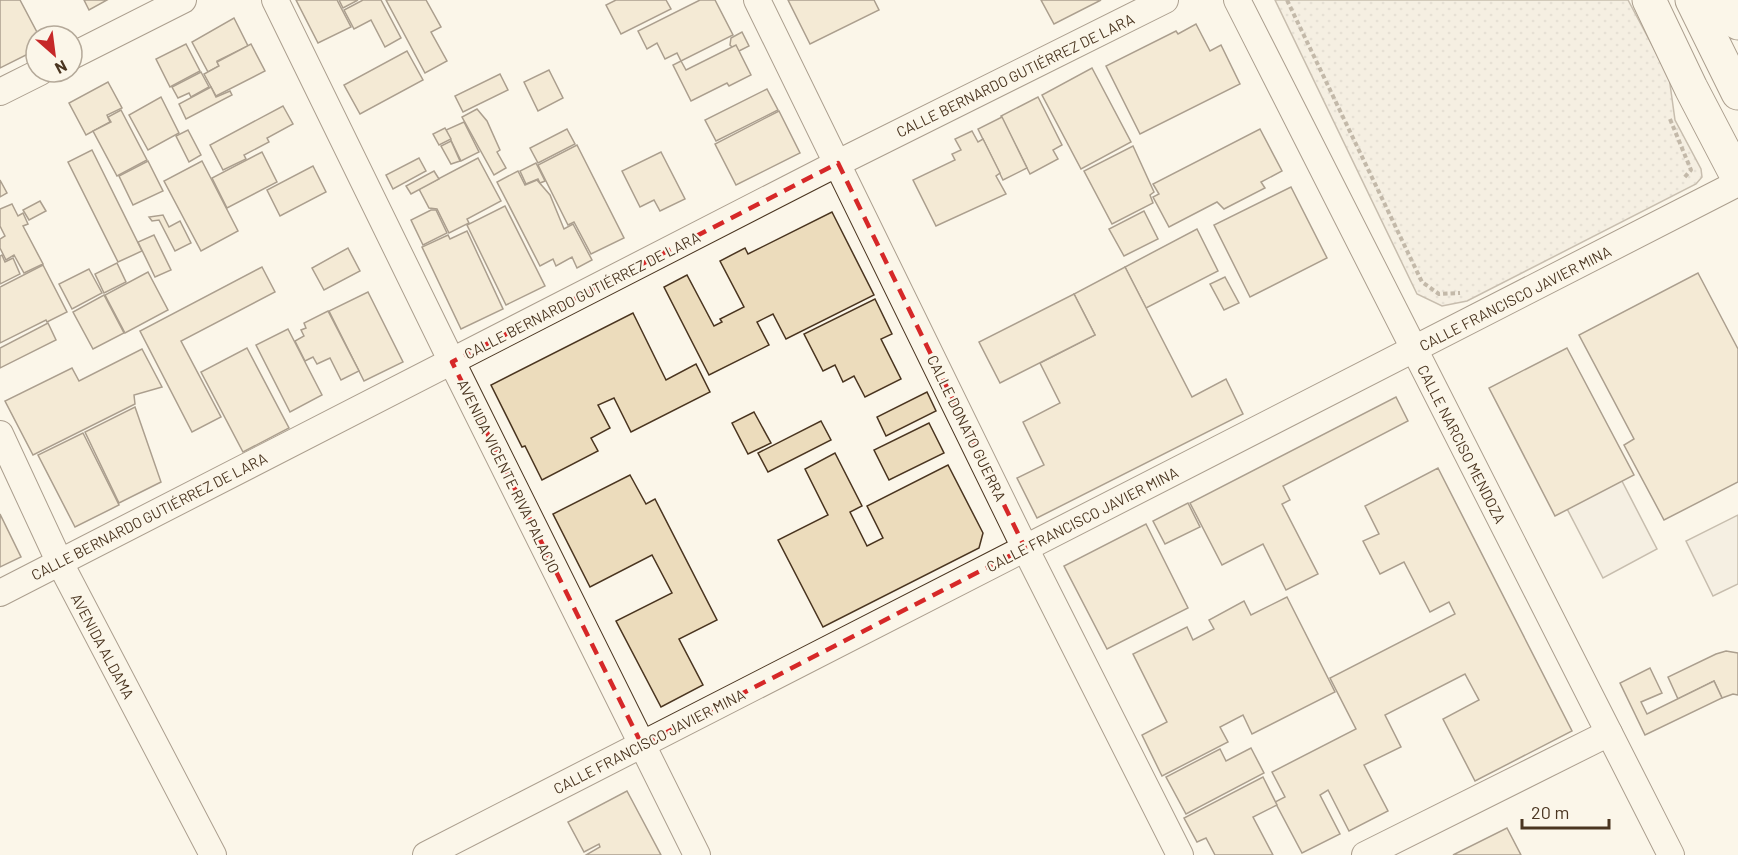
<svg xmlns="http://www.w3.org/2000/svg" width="1738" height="855" font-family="Barlow,sans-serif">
<defs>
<pattern id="park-dots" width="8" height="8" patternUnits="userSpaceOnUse" patternTransform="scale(1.5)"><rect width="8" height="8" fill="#ede6d9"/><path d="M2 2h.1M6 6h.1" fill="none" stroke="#cdc6ba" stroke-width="1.8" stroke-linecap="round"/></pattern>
</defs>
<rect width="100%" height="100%" fill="#fbf6e9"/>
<polygon fill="url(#park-dots)" stroke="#887966" stroke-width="1.5" points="1275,0 1628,0 1669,77 1675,120 1701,169 1702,177 1696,184 1467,301 1442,306 1417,294"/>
<g fill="#ede6d9" stroke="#887966" stroke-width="1.5">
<polygon points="1606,450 1657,549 1603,578 1551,478"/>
<polygon points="1738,515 1738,584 1713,596 1686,541"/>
</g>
<g fill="#ecdcbc" stroke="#4a3520" stroke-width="1.5">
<polygon points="0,0 20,0 39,36 36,36 36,50 0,68"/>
<polygon points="84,0 107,0 89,10"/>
<polygon points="296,0 337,0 351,27 318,43"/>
<polygon points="339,0 358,0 343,8"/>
<polygon points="363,0 381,0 401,38 385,47 371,20 354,29 344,10"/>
<polygon points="386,0 426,0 441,27 431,32 447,61 425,73"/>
<polygon points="616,0 666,0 671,9 621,34 606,5"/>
<polygon points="700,0 715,0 733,35 681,61 677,53 665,59 657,43 647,49 638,31"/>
<polygon points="788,0 874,0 879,10 810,44"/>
<polygon points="1041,0 1101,0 1054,24"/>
<polygon points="234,18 248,46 217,61 219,66 208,72 192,42"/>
<polygon points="1196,24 1210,51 1221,45 1240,84 1140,134 1106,66 1176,31 1178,34"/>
<polygon points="742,32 749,46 737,52 730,45 731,38"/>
<polygon points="186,44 200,71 170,87 156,59"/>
<polygon points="251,44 265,71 216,96 204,74 219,66 217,62"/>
<polygon points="736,45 751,75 729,86 727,83 691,101 673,65 681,61 686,70"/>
<polygon points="407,51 423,80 360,114 344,85"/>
<polygon points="1092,68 1131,142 1081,169 1042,95"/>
<polygon points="549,70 563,98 538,111 524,82"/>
<polygon points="201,72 209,87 191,97 189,93 178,98 172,87"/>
<polygon points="500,74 508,90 463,112 455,96"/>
<polygon points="108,82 122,108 107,115 110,122 86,135 69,103"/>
<polygon points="211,87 216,97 230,91 232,95 186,119 179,104"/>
<polygon points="767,89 778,110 716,141 705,120"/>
<polygon points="161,97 179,133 148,150 129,115"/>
<polygon points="1038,97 1062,145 1053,150 1058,159 1030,174 1001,116"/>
<polygon points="283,106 293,124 267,138 269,142 244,155 246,159 223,170 210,145"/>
<polygon points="477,109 487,121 500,150 497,152 506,168 494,175 462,117"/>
<polygon points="121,110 147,160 117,176 93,131 111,122 108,117"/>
<polygon points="779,111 800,153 736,185 715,144"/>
<polygon points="1002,117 1027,168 1003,180 978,129"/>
<polygon points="464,122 479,152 461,161 446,130"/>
<polygon points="445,128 451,139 439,145 433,134"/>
<polygon points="567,129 575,144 538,163 530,148"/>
<polygon points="1260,129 1282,171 1261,182 1265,188 1224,209 1217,202 1169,227 1153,197 1159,194 1153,184"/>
<polygon points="188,130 201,155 189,162 176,136"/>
<polygon points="972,131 978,142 983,139 1000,173 996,176 1006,194 936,226 913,180 955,160 952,154 961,150 955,139"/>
<polygon points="451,141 460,161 451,164 441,146"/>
<polygon points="577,145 624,238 591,254 574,222 568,225 538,165"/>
<polygon points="1133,146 1154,192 1150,195 1153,203 1112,224 1084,171"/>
<polygon points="92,150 142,251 118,262 68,162"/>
<polygon points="262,152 277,182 227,208 212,178"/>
<polygon points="661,152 685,199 660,211 654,200 640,207 622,171"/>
<polygon points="419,158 426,171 393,189 386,175"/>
<polygon points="478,158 501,201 467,219 469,223 449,233 437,209 429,208 419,189"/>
<polygon points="148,161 163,191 133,205 119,176"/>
<polygon points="202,161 238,231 201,251 164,181"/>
<polygon points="536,163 545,181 540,183 538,179 526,184 520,171"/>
<polygon points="313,166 326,192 280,216 267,190"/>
<polygon points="434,171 439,179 411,194 406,186"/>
<polygon points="518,171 525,185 537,180 550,195 564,229 573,224 592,260 577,268 572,257 556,266 553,259 540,266 497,182"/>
<polygon points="0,180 7,193 0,197"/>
<polygon points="1291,187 1327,258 1250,297 1214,225"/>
<polygon points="40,201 46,211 29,220 23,210"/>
<polygon points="12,204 18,216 23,213 28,224 23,226 43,264 24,273 14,255 6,260 0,248 0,239 5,236 0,226 0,209"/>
<polygon points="505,206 545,286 506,305 467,225"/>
<polygon points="431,210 436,210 447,233 423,245 411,220"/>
<polygon points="1144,211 1158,239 1124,256 1109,229"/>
<polygon points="832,212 874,295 786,339 773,314 757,322 769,345 709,375 664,287 687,275 714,326 722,322 720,319 744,307 720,261 745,248 748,254"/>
<polygon points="163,215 169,227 180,221 191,243 175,251 159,220 152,221 149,217"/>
<polygon points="1197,229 1218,271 1146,308 1125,267"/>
<polygon points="467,231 503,309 461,329 422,247 448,235 450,239"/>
<polygon points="154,235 171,270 155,277 138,242"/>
<polygon points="348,248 360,271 324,290 312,268"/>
<polygon points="2,255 5,262 13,258 20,274 0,284 0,256"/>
<polygon points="117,263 126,282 104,293 95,274"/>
<polygon points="43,265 67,312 47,322 46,320 0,343 0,287"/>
<polygon points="262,267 275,292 181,341 221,417 192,432 140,331"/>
<polygon points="1125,267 1192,397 1226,379 1243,414 1037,518 1017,478 1044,465 1023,422 1060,403 1040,363 1095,335 1074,294"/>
<polygon points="89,269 102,293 72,309 59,284"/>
<polygon points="148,272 168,310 125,333 105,295"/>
<polygon points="1698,273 1738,349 1738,482 1664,520 1624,445 1634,439 1579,335"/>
<polygon points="1225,277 1239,303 1224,310 1210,284"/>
<polygon points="368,292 403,362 364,381 329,311"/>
<polygon points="1074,294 1095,335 1000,383 979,342"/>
<polygon points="104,295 124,333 93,349 73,312"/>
<polygon points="875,299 892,334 881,339 901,379 865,397 854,376 843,382 835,365 823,371 804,334"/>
<polygon points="328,311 359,371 341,380 330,358 317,364 313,357 305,361 295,341 304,336 301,330 306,328 304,323"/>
<polygon points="633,313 666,380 696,364 710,392 631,432 614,398 598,405 610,428 591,438 598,451 542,480 525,446 522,447 491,385"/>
<polygon points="48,323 56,340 0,368 0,348"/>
<polygon points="288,329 322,395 290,412 256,345"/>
<polygon points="247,348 289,428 243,452 201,372"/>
<polygon points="1567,348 1634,475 1555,516 1489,388"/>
<polygon points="142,349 162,387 134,395 135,404 33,455 5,401 72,368 79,381"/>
<polygon points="927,392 936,411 886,436 877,417"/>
<polygon points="1396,397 1408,421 1283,486 1290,500 1282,504 1318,574 1286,590 1263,544 1222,565 1190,503"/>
<polygon points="135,407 161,482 119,503 85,432"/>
<polygon points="754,412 771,443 748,454 732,423"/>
<polygon points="821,421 831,440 768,472 758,453"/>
<polygon points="929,423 944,453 889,480 874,450"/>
<polygon points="83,433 119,505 75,527 38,455"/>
<polygon points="835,453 862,506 850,512 867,546 883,538 867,506 948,465 983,533 979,548 823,627 778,540 828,515 805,469"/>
<polygon points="1438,468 1572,731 1475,781 1443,719 1479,700 1465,674 1385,715 1401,747 1364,765 1388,811 1349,831 1328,790 1320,795 1340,834 1302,853 1275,802 1285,797 1272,772 1356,729 1330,678 1455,614 1449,602 1430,612 1404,562 1380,574 1363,541 1379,534 1365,506"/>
<polygon points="630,475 646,504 655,499 717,620 679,639 703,685 661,707 616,621 672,593 652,555 590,587 553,514"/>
<polygon points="1188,503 1200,527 1165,544 1153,521"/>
<polygon points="0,514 21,557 0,567"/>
<polygon points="1146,524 1188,608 1107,649 1064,566"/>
<polygon points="1287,597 1335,692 1252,734 1243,715 1220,727 1228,742 1162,776 1142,735 1167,722 1133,654 1187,627 1193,640 1214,629 1209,620 1244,601 1251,615"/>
<polygon points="1726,651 1738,653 1738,695 1733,694 1722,698 1714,681 1678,699 1668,677 1716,654"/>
<polygon points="1650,668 1662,693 1641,702 1647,714 1714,681 1722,698 1645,735 1620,683"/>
<polygon points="1251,748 1264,773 1186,814 1166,777 1220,749 1226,761"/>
<polygon points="1263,777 1277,805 1253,817 1273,855 1215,855 1206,838 1197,842 1184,818"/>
<polygon points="627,791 661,855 586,855 600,847 599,844 584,852 568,822"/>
<polygon points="1507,828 1521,855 1453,855"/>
</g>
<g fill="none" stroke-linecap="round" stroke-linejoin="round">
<defs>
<g id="street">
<polyline points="275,0 452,362 697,855"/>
<polyline points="757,0 1025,548 1180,855"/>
<polyline points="1237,0 1671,855"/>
<polyline points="72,56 183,0"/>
<polyline points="0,92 40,72"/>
<polyline points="0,434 59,561 213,855"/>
<polyline points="0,593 838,163 1165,0"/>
<polyline points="426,855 1738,183"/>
<polyline points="1365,855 1609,733"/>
</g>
<g id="primary">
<polyline points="1649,0 1691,88 1738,178"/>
<polyline points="1692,0 1738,93"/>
<polyline points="1723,0 1738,23"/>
</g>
</defs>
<use href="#street" stroke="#4a3520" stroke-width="28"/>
<use href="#primary" stroke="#4a3520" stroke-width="35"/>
<g stroke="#7f6f5c" stroke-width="4" stroke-dasharray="4.5 3" stroke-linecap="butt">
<polyline points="1287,0 1422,282 1439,294 1460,293"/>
<polyline points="1670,119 1691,170 1683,179"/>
</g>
<use href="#street" stroke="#fbf6e9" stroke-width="26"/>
<use href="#primary" stroke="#fbf6e9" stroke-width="33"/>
</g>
<path d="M0 0H1738V855H0ZM838 163 1025 548 642 745 452 362Z" fill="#fbf6e9" fill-opacity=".55" fill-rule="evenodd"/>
<path fill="none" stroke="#d62828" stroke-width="4.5" stroke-dasharray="12 8" stroke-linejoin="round" d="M838 163 1025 548 642 745 452 362Z"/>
<g text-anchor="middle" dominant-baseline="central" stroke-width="4.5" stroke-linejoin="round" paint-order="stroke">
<g font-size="15" fill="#4a3520" stroke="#fbf6e9">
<text transform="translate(1015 75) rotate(-26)">CALLE BERNARDO GUTIÉRREZ DE LARA</text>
<text transform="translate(582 295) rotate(-27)">CALLE BERNARDO GUTIÉRREZ DE LARA</text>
<text transform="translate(1515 298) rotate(-27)">CALLE FRANCISCO JAVIER MINA</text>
<text transform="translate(967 428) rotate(64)">CALLE DONATO GUERRA</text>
<text transform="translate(1462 444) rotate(63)">CALLE NARCISO MENDOZA</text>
<text transform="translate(509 476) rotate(64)">AVENIDA VICENTE RIVA PALACIO</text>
<text transform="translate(149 516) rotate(-27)">CALLE BERNARDO GUTIÉRREZ DE LARA</text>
<text transform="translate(1082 519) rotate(-27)">CALLE FRANCISCO JAVIER MINA</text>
<text transform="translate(103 646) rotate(62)">AVENIDA ALDAMA</text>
<text transform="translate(649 741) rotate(-27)">CALLE FRANCISCO JAVIER MINA</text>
</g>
</g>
<g transform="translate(54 54) rotate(152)"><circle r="28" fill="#fbf6e9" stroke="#b4a999" stroke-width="1.5"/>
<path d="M0-4.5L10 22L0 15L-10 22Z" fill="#c62828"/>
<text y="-9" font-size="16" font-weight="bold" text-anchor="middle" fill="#4a3520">N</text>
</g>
<path d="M1522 819v9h87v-9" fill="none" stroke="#4a3520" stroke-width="3"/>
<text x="1531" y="819" font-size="18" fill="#4a3520" stroke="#fbf6e9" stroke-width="4.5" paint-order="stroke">20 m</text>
</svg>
